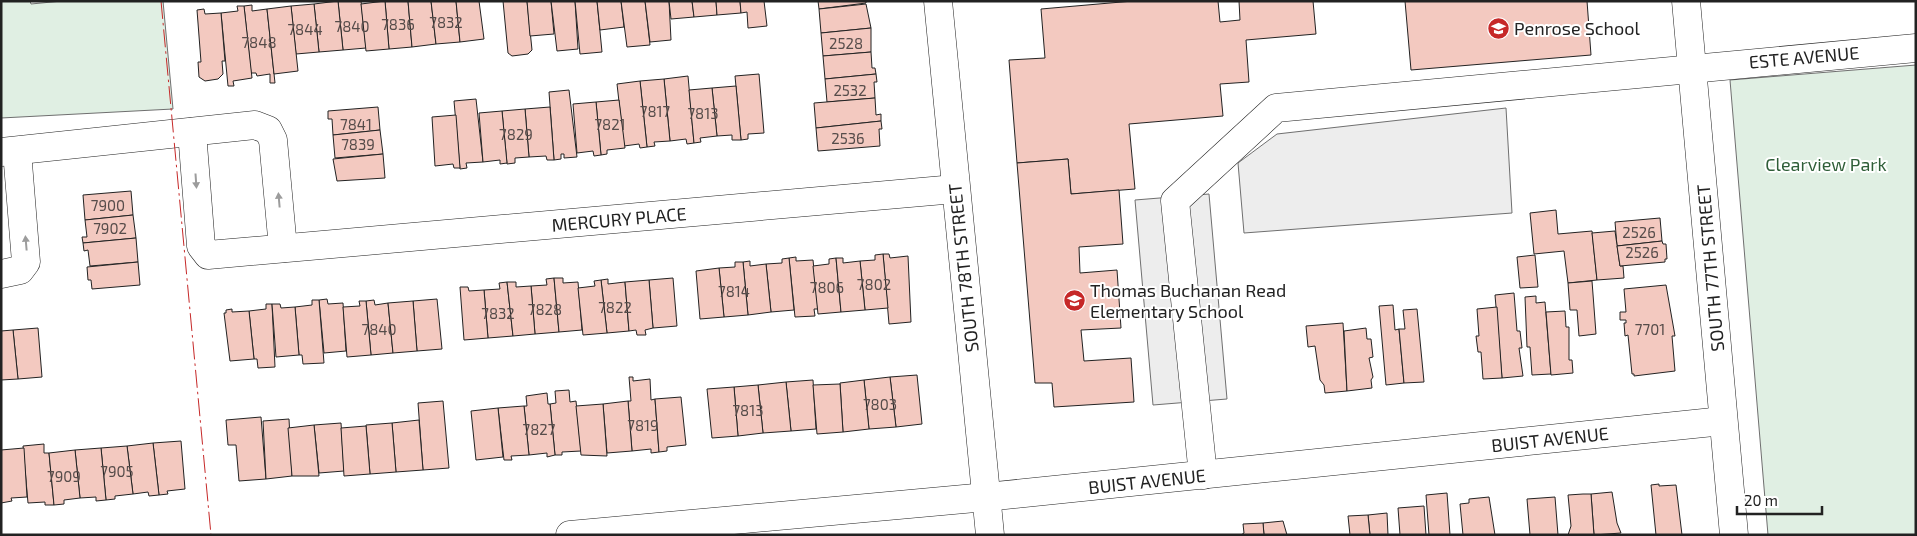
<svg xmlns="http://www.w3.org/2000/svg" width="1917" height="536" font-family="'Exo 2',sans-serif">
<rect width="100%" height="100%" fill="#fff"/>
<g fill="#e0efe3" stroke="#6f6f6f">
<polygon points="1,1 30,1 31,4 62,1 163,1 173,109 1,118"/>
<polygon points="1916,65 1916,535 1768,535 1730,80"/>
</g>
<g fill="#ededed" stroke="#6f6f6f">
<polygon points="1506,108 1512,213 1244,233 1238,163 1277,134"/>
<polygon points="1209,194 1227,399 1153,405 1135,200"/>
</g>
<g fill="#f3c9c0" stroke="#222">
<polygon points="338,1 361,1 366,48 343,50"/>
<polygon points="338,1 343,50 319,52 314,4"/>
<polygon points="385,1 408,1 412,47 389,49"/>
<polygon points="385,1 389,49 366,51 361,4"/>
<polygon points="408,1 431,1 436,44 412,47"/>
<polygon points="431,1 456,1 460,42 436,44"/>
<polygon points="456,1 479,1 484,39 460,42"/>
<polygon points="503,1 527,1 532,50 528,54 512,56 508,53"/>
<polygon points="527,1 551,1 554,34 530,36"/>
<polygon points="551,1 575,1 578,49 557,51"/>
<polygon points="575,1 597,1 602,52 580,54"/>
<polygon points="597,1 621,1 624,27 600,30"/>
<polygon points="621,1 645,1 650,45 627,47"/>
<polygon points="645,1 669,1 671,40 650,42"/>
<polygon points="669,1 692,1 694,17 671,19"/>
<polygon points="692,1 716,1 717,15 694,17"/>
<polygon points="716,1 740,1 741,13 717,15"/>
<polygon points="740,1 764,1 767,26 748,28 747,12 741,13"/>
<polygon points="818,1 866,1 866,3 819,9"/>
<polygon points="1133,1 1218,1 1220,22 1240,20 1239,1 1313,1 1316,34 1246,40 1249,82 1220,84 1223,116 1129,124 1135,189 1071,194 1068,159 1017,163 1009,60 1045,58 1041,9"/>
<polygon points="1405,1 1587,1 1591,55 1411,70"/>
<polygon points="314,4 319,52 296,54 291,6"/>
<polygon points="866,4 871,28 821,33 819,9"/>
<polygon points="252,5 252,11 267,9 275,83 270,83 270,74 257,76 256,73 251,73 244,6"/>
<polygon points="237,6 244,6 252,78 233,81 234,86 228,86 221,13 238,11"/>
<polygon points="291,6 298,71 274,74 267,9"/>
<polygon points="204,9 205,14 221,13 225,61 222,61 223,74 218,79 205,81 199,77 198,62 201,62 197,10"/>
<polygon points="871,28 871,52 823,56 821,33"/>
<polygon points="871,52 872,68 875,68 876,74 825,79 823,56"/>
<polygon points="759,74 764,133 748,134 748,139 741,140 735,76"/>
<polygon points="876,74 877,82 874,82 875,98 827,102 825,79"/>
<polygon points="688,76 694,143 687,144 686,139 670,141 664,79"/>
<polygon points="664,79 670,141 654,142 655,146 647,147 640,81"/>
<polygon points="640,81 647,147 640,148 639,144 624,146 617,84"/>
<polygon points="736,86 741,140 732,140 732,135 717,136 712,88"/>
<polygon points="712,88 717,136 700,138 701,142 694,143 689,90"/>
<polygon points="569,90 577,157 564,158 564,154 561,154 561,159 554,160 549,92"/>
<polygon points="875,98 876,115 881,114 881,121 816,128 814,103"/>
<polygon points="476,99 483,162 466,163 467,168 460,169 454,101"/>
<polygon points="619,100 625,148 607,150 607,154 601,155 596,102"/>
<polygon points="596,102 601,155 594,156 593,151 577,153 573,104"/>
<polygon points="378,107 380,130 333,135 332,119 328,119 328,111"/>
<polygon points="550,107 554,160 547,160 546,156 529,157 525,109"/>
<polygon points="525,109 529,157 515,158 515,163 507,164 502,111"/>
<polygon points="502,111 507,163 500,164 500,160 483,162 479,113"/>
<polygon points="456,115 460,168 454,168 453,164 435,166 432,117"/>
<polygon points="881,121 882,129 879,129 880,146 818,151 816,128"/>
<polygon points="380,130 383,154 335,158 333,135"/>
<polygon points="383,154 385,178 337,181 333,159"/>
<polygon points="1068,159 1071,194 1119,190 1123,244 1079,247 1080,273 1117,270 1121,328 1081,330 1084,361 1131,358 1134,402 1054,407 1052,383 1035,383 1017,163"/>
<polygon points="131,191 133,215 85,220 83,195"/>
<polygon points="1556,210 1558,234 1592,231 1597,280 1568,283 1564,251 1534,254 1530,213"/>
<polygon points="133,215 136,238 83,243 82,237 87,237 85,220"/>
<polygon points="1660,218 1662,241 1617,246 1615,222"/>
<polygon points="1615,231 1620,266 1623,266 1624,278 1597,280 1592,233"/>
<polygon points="136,238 138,262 90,266 88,250 84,251 83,243"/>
<polygon points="1662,241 1663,244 1666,244 1667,259 1665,259 1665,262 1620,266 1617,246"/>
<polygon points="883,254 889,254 890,258 908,256 911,322 889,324"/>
<polygon points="883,254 888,308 865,310 860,261 875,260 875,255"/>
<polygon points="1535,255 1538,287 1520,288 1517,257"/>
<polygon points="796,257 796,261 813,260 818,309 814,309 815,316 795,317 789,258"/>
<polygon points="789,258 794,310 771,312 766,264 782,263 782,259"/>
<polygon points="836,258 841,312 818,314 813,266 829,264 829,259"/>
<polygon points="836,258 843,258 843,263 860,261 865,310 841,312"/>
<polygon points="750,261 750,266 766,264 771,312 748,315 743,262"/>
<polygon points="138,262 140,285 92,289 91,280 88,280 87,267"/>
<polygon points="735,262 743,262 748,315 724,317 719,268 735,267"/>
<polygon points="719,268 724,317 700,319 696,271"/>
<polygon points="554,278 559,332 535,334 531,286 547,285 546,279"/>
<polygon points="554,278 563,278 563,283 578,282 582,330 559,332"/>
<polygon points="673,278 677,326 653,328 649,280"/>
<polygon points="608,279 608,284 625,282 629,331 607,333 601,280"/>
<polygon points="601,280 607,333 583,335 578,288 595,286 594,281"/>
<polygon points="649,280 653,328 645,330 646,335 637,335 636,330 629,331 625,282"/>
<polygon points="1592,281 1596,334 1579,336 1577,310 1570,310 1568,283"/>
<polygon points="507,282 513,336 488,338 484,290 500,289 499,283"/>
<polygon points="507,282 516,282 516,287 531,286 535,334 513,336"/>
<polygon points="1666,285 1675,336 1672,336 1675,371 1634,376 1634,374 1632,374 1628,335 1625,336 1624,323 1626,323 1626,320 1620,320 1620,312 1626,312 1624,289"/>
<polygon points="460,287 468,287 469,291 484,290 488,338 464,340"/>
<polygon points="1514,293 1517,331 1520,331 1522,348 1519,348 1523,376 1502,378 1495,295"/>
<polygon points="1536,296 1536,303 1545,302 1551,374 1532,375 1530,347 1527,347 1525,297"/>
<polygon points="327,299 328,304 343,303 346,351 324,353 319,300"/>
<polygon points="437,299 442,349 417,351 413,301"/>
<polygon points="312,300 319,300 324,363 303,364 302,355 299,355 295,307 312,305"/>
<polygon points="374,300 375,305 388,303 393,353 371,355 366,301"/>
<polygon points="359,301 366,301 371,355 347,357 343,307 360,306"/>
<polygon points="413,301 417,351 393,353 388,303"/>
<polygon points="266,304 272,304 275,367 258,368 257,359 254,359 249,311 266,309"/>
<polygon points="272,304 280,304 281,308 295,307 299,355 276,357"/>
<polygon points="1393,305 1395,330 1399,329 1404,383 1386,385 1379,306"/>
<polygon points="1497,307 1502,378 1483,379 1481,352 1478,352 1476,336 1479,336 1477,309"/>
<polygon points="232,309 232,312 249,311 254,359 230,361 224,313 226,313 226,310"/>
<polygon points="1417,309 1424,382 1404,383 1399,329 1405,329 1403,310"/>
<polygon points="1565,311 1566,327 1569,327 1569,360 1572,360 1573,373 1551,375 1546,312"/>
<polygon points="1343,323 1347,391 1325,393 1324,385 1320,380 1315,346 1308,347 1306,326"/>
<polygon points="38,328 42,377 18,379 13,330"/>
<polygon points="1366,328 1367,339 1371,339 1373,357 1369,358 1373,377 1371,380 1372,388 1347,391 1344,331"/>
<polygon points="13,330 18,379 1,380 1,331"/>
<polygon points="917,375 922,424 896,427 890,377"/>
<polygon points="629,377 633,377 633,381 650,379 651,400 655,399 659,452 651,453 651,449 632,451 628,401 631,401"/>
<polygon points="890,377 896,427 869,429 864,380"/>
<polygon points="813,380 816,429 791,431 786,382"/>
<polygon points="864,380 869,429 843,432 840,383"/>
<polygon points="786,382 791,431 763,433 758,385"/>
<polygon points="840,384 843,432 817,434 813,385"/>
<polygon points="758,385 763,433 738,436 734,387"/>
<polygon points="734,387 738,436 712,438 707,389"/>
<polygon points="569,390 570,402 576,401 581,451 562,452 562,455 555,455 550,404 556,403 555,391"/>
<polygon points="547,393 548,404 550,404 555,455 547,457 547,453 529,455 524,406 527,406 526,396"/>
<polygon points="681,397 686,445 667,447 667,451 659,452 655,399"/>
<polygon points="443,401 449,468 423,470 418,403"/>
<polygon points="628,401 632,451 607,453 603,404"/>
<polygon points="603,404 607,456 581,455 576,406"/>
<polygon points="524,406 529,455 511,456 512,460 504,460 498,408"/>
<polygon points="498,408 503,457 476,460 471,411"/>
<polygon points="261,417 266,479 239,481 236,445 228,445 226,420"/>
<polygon points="289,419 292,476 266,479 263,421"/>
<polygon points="419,420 423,470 396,472 392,423"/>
<polygon points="341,423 344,471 319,473 314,425"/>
<polygon points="392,423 396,472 370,474 366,425"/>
<polygon points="314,425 319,476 292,476 288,428"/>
<polygon points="366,426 370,474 344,476 341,428"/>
<polygon points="181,441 185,489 167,491 168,494 159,495 153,443"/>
<polygon points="153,443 159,495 149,496 148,492 133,494 127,446"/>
<polygon points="44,444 44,453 49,453 54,505 45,505 45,502 28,503 23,446"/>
<polygon points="127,446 133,494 115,496 115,499 106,500 101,448"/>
<polygon points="24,448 27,497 11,498 12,501 1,503 1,450"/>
<polygon points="101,448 106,500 96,501 96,497 80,498 75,450"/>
<polygon points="75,450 80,498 64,500 64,504 54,505 49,453"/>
<polygon points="1659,484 1659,486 1676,485 1682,535 1656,535 1651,485"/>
<polygon points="1612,492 1617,523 1621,533 1594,535 1591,494"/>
<polygon points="1447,493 1450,535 1429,535 1426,495"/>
<polygon points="1583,494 1591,494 1594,535 1568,535 1571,526 1568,495"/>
<polygon points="1489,497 1495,535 1463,535 1460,504 1469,503 1469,499"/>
<polygon points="1555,497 1558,535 1530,535 1527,499"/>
<polygon points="1424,506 1426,535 1400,535 1398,508"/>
<polygon points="1387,513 1388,535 1370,535 1368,515"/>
<polygon points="1368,515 1370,535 1350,535 1348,516"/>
<polygon points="1283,521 1287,535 1264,535 1263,523"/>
<polygon points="1263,523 1264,535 1241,535 1244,533 1243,524"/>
</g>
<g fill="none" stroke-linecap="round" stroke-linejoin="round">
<defs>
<g id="minor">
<polyline points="938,1 990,535"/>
<polyline points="1686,1 1734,535"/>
<polyline points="192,132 201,246 208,255 955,189"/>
<polyline points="1,152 255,125 268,130 273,140 283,248"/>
<polyline points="1,274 20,270 26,262 17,151"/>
<polyline points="1203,475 1175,201 1276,108 1916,48"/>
<polyline points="570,535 986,497 1723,421"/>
</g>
</defs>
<use href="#minor" stroke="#222" stroke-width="29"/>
<use href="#minor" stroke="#fff" stroke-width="28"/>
<polyline stroke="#c62828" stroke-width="1" stroke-dasharray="18 4 2.5 4" stroke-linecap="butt" points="161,1 211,535"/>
</g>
<defs><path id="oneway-solid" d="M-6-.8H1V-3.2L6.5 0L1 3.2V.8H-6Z" transform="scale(1.25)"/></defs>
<g fill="#9c9c9c">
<use href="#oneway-solid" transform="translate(196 181) rotate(86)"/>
<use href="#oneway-solid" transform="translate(279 200) rotate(-95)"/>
<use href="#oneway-solid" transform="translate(26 243) rotate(-95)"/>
</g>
<defs>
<symbol id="school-disc" viewBox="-11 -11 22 22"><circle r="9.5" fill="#c62828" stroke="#fff"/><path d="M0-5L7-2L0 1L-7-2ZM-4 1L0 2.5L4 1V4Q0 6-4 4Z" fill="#fff"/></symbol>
</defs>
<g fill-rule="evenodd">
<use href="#school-disc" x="1486" y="16" width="25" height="25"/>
<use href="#school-disc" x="1062" y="288" width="25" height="25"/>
</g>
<g text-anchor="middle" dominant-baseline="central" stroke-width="4" stroke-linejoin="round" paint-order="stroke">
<g font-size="15" fill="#564c4a">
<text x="446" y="22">7832</text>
<text x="398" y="24">7836</text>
<text x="352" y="26">7840</text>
<text x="305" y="29">7844</text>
<text x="259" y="42">7848</text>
<text x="846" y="43">2528</text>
<text x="850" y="90">2532</text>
<text x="655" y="111">7817</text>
<text x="703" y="113">7813</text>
<text x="356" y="124">7841</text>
<text x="610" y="124">7821</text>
<text x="516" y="134">7829</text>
<text x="848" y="138">2536</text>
<text x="358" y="144">7839</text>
<text x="108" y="205">7900</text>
<text x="110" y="228">7902</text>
<text x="1639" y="232">2526</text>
<text x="1642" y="252">2526</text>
<text x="874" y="284">7802</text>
<text x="827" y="287">7806</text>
<text x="734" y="291">7814</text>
<text x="615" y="307">7822</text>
<text x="545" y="309">7828</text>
<text x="498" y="313">7832</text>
<text x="379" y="329">7840</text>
<text x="1650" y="329">7701</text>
<text x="880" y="404">7803</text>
<text x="748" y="410">7813</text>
<text x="643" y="425">7819</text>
<text x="539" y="429">7827</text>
<text x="117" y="471">7905</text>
<text x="64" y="476">7909</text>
</g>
<g font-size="18" fill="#222" stroke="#fff" text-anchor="start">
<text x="1514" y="28">Penrose School</text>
<text x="1090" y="290">Thomas Buchanan Read<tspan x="1090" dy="21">Elementary School</tspan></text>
</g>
<g font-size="18" fill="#222" stroke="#fff">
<text transform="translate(1804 57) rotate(-5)">ESTE AVENUE</text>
<text transform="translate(619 219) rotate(-5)">MERCURY PLACE</text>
<text transform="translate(963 268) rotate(-96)">SOUTH 78TH STREET</text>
<text transform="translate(1710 268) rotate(-95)">SOUTH 77TH STREET</text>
<text transform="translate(1550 439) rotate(-6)">BUIST AVENUE</text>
<text transform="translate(1147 481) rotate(-6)">BUIST AVENUE</text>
</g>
<g font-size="18" fill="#2f5e38" stroke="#fff">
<text x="1826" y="164">Clearview Park</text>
</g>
</g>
<rect width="1917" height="536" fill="none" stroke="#222222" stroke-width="5"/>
<path d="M1737 506v8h85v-8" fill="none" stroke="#222222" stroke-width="2.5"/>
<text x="1744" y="506" font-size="15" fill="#222222" stroke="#ffffff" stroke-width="4" paint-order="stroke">20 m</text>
</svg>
